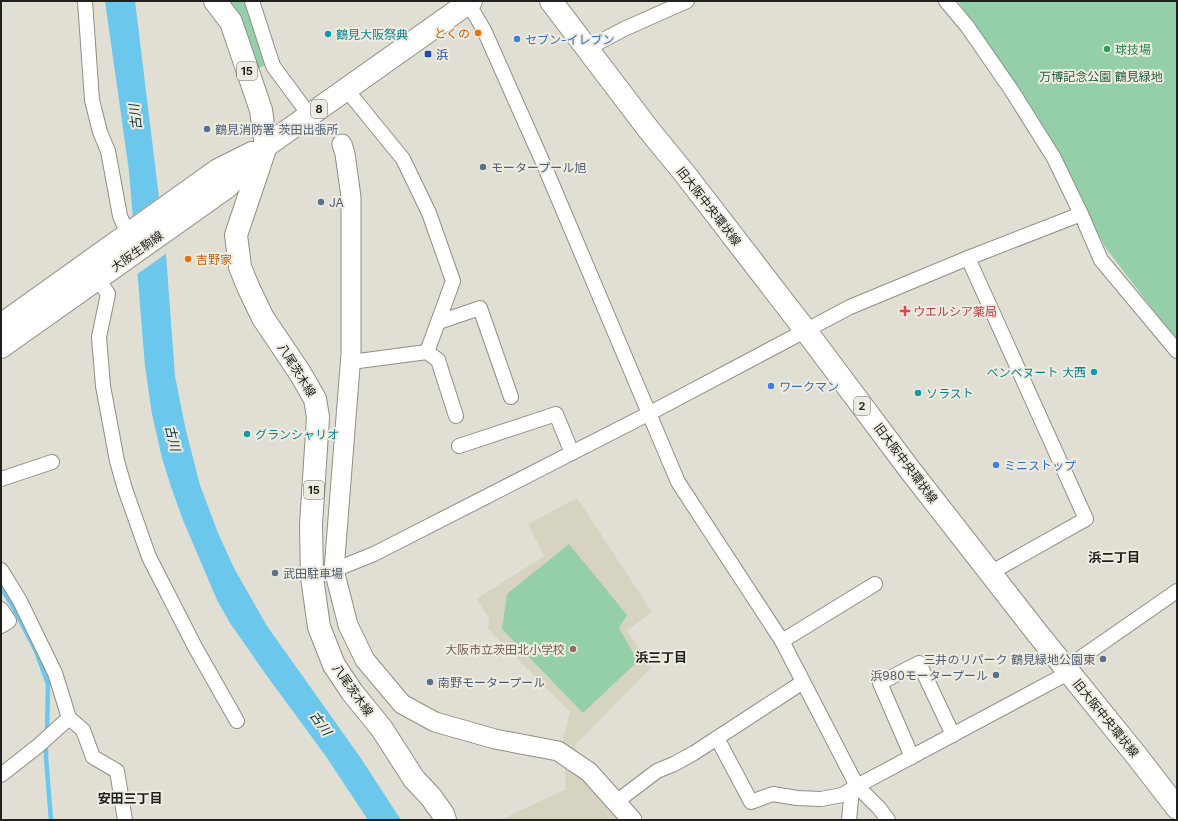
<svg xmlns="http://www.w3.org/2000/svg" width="1178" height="821" font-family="Inter,'Noto Sans JP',sans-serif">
<rect width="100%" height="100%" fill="#e1dfd4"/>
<polygon fill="#d7d3c1" points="577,498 652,612 627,630 651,668 575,745 585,780 619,820 500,820 566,789 563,739 570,712 488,629 489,618 476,599 544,556 528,524"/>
<g fill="#94cfaa">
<polygon points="223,1 248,1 266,65 256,69"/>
<polygon points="958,1 1177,1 1177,341 1105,247 1038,117"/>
<polygon points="569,544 627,615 619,628 638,661 583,713 502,629 507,594"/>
</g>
<polygon fill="#6bc7eb" points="105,1 135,1 166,255 175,376 186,431 200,485 218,533 235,570 267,626 360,757 401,820 368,820 325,755 267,676 230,623 217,600 183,520 171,487 162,458 152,414 145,366 129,171"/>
<polygon fill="#e1dfd4" points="161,196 167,253 136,275 131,217"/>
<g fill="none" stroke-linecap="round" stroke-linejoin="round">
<g stroke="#6bc7eb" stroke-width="4.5">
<polyline points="1,588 11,603 36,651 48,684 47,735"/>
<polyline points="46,742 46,757 51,820"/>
</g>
<defs>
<g id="street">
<polyline points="85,1 92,100 100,132 108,151 120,216 128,234"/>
<polyline points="252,1 273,66 310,116"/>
<polyline points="946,1 967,26 1012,91 1054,158 1081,214"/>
<polyline points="468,3 484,30 544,165 678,482 782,641 857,786 1070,672"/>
<polyline points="588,48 624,29 687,1"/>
<polyline points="346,89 403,159 429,213 453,281 427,352 351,362"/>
<polyline points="968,258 1086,519 990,573"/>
<polyline points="98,279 108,294 99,337 103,386 117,461 125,489 149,557 195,647 237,721"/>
<polyline points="439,322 480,308 511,397"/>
<polyline points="427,352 438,360 456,416"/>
<polyline points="459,446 556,414 572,453"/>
<polyline points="1,479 52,462"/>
<polyline points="1,570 20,601 55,673 69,718 38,746 1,775"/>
<polyline points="312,577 334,570 374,554 650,413 850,307 968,258 1081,214 1101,260 1177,351"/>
<polyline points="1,609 9,621 1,626"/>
<polyline points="782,641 875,584"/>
<polyline points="1066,668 1177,591"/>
<polyline points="69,718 83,730 93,757 117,771 125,820"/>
<polyline points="717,738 751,802 773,794 797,798 821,799 842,795 857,786 879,808 888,820"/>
<polyline points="912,757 880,683 919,663 953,735"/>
<polyline points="616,802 657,771 674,764 694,753 803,682"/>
<polyline points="849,820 852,789"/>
</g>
<polyline id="secondary" points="342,144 345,154 351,197 351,354 334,570 348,625 365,660 402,704 435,722 495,739 558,751 589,772 632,820"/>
<g id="primary">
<polyline points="215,1 231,22 261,110 266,146 236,235 240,267 249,289 263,318 300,373 315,399 318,417 311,525 312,577 319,627 334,665 352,692 382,729 414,779 431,797 443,814 445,820"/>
<polyline points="551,1 649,130 685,174 806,331 910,470 1038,634 1136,755 1177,808"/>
<polyline points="1,325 218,170 252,153"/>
<polyline points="1,347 227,187 266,146 471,1"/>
</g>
</defs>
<use href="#street" stroke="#908e84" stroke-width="16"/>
<use href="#secondary" stroke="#908e84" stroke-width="21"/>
<use href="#primary" stroke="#908e84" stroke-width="24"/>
<use href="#street" stroke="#fff" stroke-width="14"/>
<use href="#secondary" stroke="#fff" stroke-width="19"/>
<use href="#primary" stroke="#fff" stroke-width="22"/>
</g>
<g fill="#e8710a" stroke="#eeece1" stroke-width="1.5">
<circle cx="478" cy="33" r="4"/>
<circle cx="188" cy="259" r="4"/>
</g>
<g fill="#0f9aa8" stroke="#eeece1" stroke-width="1.5">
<circle cx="328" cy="34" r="4"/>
<circle cx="1094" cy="372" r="4"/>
<circle cx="918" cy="393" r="4"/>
<circle cx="247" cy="434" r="4"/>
</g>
<g fill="#3f7fe0" stroke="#eeece1" stroke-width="1.5">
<circle cx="517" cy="39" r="4"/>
<circle cx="771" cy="386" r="4"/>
<circle cx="996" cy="465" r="4"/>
</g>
<circle fill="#2e9e5b" stroke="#eeece1" stroke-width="1.5" cx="1107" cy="49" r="4"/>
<rect fill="#1a4fb4" stroke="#eeece1" stroke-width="1.5" x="424" y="50" width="8" height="8" rx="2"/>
<g fill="#5c6f8a" stroke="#eeece1" stroke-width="1.5">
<circle cx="207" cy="129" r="4"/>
<circle cx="483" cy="167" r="4"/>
<circle cx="321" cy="202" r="4"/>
<circle cx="275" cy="573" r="4"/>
<circle cx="1103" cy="659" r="4"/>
<circle cx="996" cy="675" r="4"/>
<circle cx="430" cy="682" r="4"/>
</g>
<path fill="#e0444e" stroke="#eeece1" stroke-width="1.5" d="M903 305h4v4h4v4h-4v4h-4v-4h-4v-4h4z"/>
<circle fill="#8d6e63" stroke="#eeece1" stroke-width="1.5" cx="573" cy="649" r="4"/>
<g text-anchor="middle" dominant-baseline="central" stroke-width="4" stroke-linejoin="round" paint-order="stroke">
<g fill="#eeece1" stroke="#5e5d57" stroke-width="1">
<rect x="237" y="62" width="20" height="18" rx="3"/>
<rect x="311" y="100" width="16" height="18" rx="3"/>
<rect x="854" y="397" width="16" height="18" rx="3"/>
<rect x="304" y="481" width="20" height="18" rx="3"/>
</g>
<g font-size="11" font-weight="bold" fill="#20201c">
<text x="247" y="71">15</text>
<text x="319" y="109">8</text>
<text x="862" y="406">2</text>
<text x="314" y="490">15</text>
</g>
<g font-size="12" fill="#c56008" stroke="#eeece1" text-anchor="end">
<text x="470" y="33">とくの</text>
<text x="196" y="259" text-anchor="start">吉野家</text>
</g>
<g font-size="12" fill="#0d838f" stroke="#eeece1" text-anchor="start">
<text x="336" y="34">鶴見大阪祭典</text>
<text x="1086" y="372" text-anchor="end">ベンベヌート 大西</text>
<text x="926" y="393">ソラスト</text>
<text x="255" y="434">グランシャリオ</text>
</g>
<g font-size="12" fill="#366cbe" stroke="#eeece1" text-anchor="start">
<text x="525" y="39">セブン-イレブン</text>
<text x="779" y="386">ワークマン</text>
<text x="1004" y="465">ミニストップ</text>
</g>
<g font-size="12" fill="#27864d" stroke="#eeece1" text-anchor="start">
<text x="1115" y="49">球技場</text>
</g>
<g font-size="12" fill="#164399" stroke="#eeece1" text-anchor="start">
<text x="436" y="54">浜</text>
</g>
<g font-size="12" fill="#235b3d" stroke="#eeece1">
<text x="1101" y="76">万博記念公園 鶴見緑地</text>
</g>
<g font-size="12" fill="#4e5e75" stroke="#eeece1" text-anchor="start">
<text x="215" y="129">鶴見消防署 茨田出張所</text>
<text x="491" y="167">モータープール旭</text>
<text x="329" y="202">JA</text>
<text x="283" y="573">武田駐車場</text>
<text x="1095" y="659" text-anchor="end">三井のリパーク 鶴見緑地公園東</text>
<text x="988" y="675" text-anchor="end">浜980モータープール</text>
<text x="438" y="682">南野モータープール</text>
</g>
<g font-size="12" fill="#20201c" stroke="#eeece1">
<text transform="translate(709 206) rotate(52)">旧大阪中央環状線</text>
<text transform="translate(137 251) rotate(-35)">大阪生駒線</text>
<text transform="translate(297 370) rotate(58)">八尾茨木線</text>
<text transform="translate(906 463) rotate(53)">旧大阪中央環状線</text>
<text transform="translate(353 690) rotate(55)">八尾茨木線</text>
<text transform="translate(1106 718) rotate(51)">旧大阪中央環状線</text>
</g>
<g font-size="12" fill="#be3a42" stroke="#eeece1" text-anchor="start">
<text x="913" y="311">ウエルシア薬局</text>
</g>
<g font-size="12" fill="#785e54" stroke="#eeece1" text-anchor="end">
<text x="565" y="649">大阪市立茨田北小学校</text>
</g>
<g font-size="13" font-style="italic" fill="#03313f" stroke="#eeece1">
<text transform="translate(135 117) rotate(-97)">古川</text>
<text transform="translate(173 438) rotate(76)">古川</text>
<text transform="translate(321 723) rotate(54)">古川</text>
</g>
<g font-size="13" font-weight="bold" fill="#20201c" stroke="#eeece1">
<text x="1114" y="557">浜二丁目</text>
<text x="661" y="657">浜三丁目</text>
<text x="130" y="798">安田三丁目</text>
</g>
</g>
<rect width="1178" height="821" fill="none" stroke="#20201c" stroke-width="4"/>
</svg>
